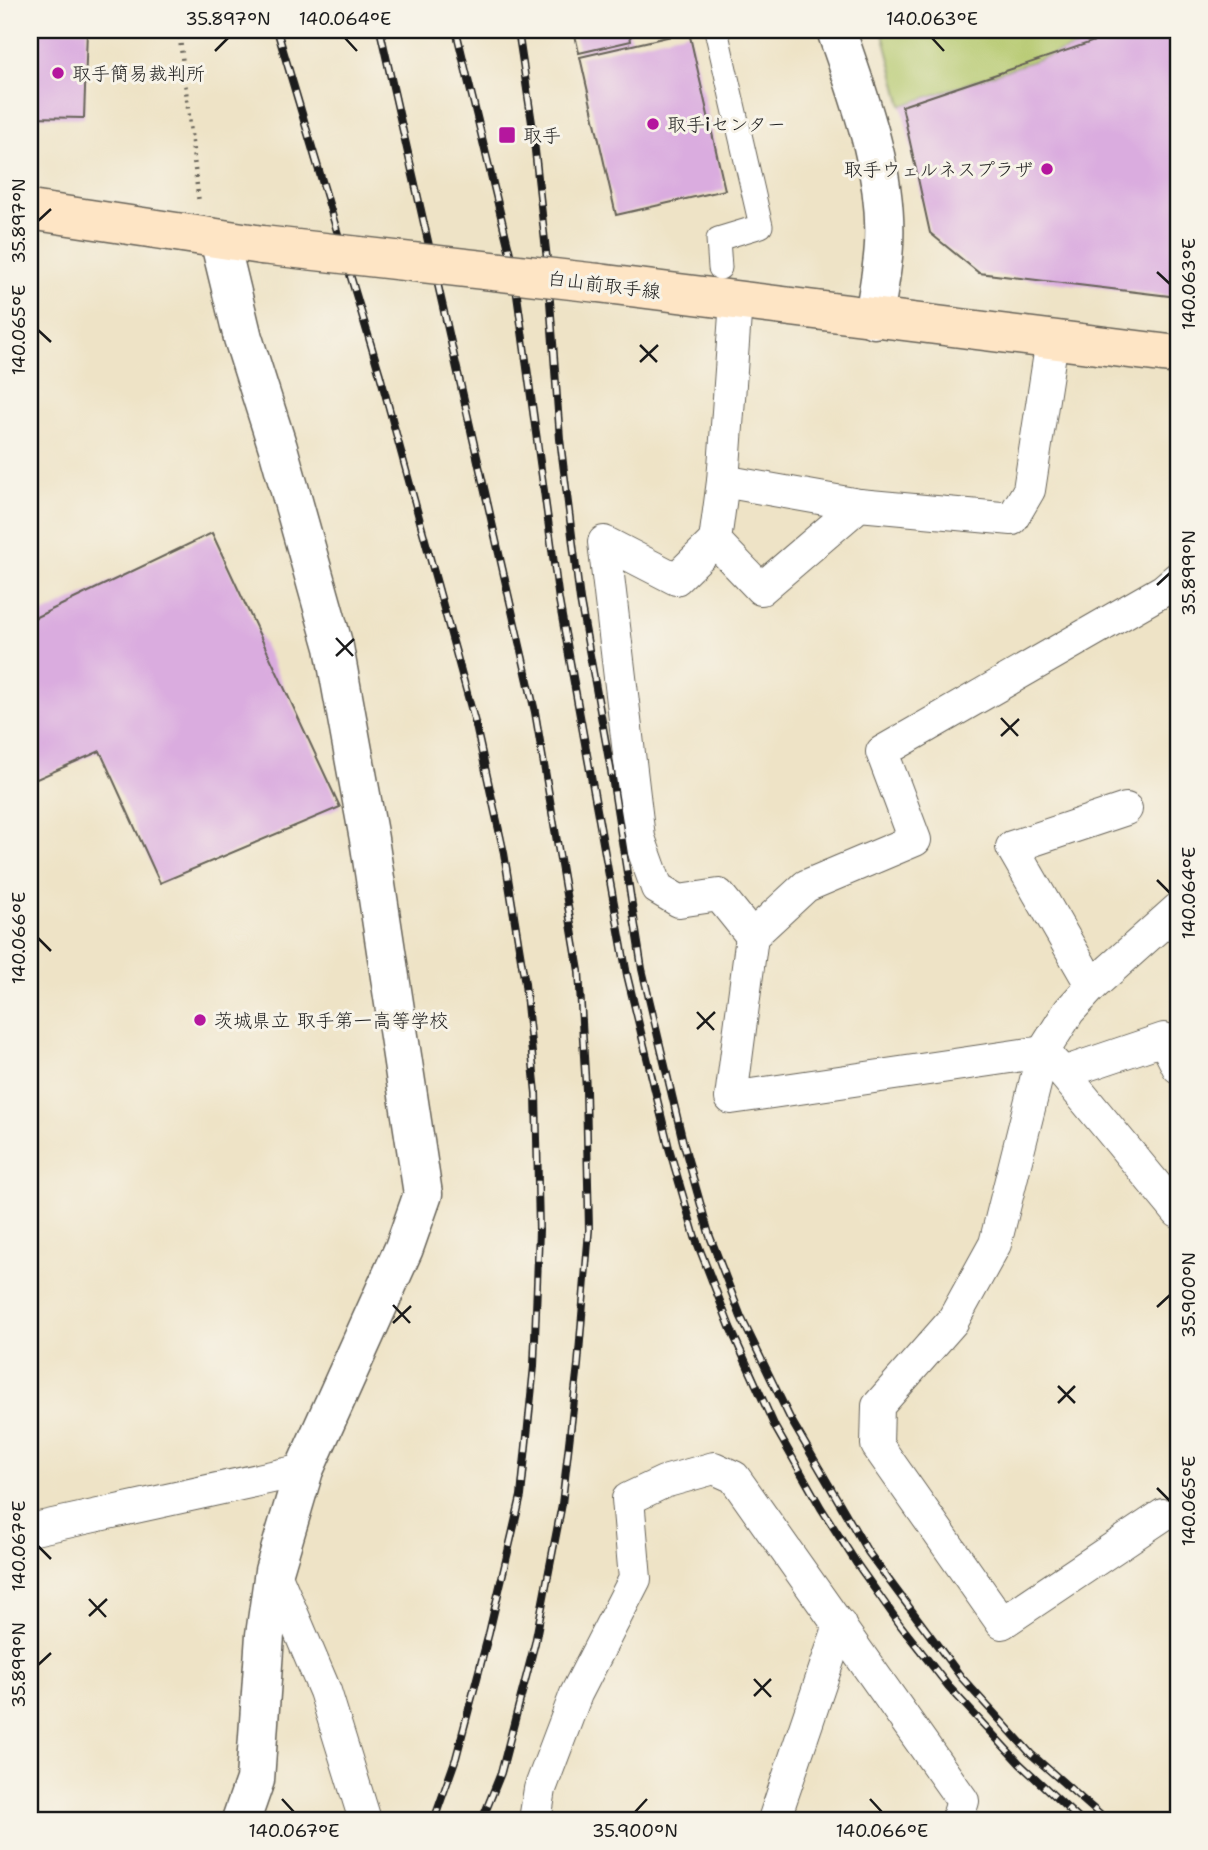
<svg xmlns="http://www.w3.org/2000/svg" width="1208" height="1850" font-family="'Shantell Sans','Klee One',sans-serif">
<rect width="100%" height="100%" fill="#f7f3e8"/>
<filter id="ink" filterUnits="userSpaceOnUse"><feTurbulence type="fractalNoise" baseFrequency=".0143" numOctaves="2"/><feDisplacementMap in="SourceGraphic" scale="14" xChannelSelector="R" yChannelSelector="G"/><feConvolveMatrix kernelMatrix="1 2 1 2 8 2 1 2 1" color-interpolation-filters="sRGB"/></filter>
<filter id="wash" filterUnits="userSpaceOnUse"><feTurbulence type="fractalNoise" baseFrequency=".00686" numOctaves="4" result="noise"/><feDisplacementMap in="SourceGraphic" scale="28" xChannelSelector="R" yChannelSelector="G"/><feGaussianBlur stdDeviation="1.57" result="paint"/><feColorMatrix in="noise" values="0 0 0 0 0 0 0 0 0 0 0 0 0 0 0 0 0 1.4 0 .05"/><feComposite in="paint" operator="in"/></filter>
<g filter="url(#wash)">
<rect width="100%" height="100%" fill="#eee3c6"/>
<polygon fill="#b3c76b" stroke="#687244" stroke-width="2" points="882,30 1127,30 902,106"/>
<g id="blocks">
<g fill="#daacdf">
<polygon points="30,30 87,30 84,118 30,117"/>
<polygon points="574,30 629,30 631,41 579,53"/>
<polygon points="1127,30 1178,30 1178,297 979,273 930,233 902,106"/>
<polygon points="689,32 725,190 616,215 580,57"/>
<polygon points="212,533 340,807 160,883 100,751 30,782 30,620"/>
</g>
</g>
</g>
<g filter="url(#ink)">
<use href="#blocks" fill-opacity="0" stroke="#666258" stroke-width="2"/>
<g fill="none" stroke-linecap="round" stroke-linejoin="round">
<defs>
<polyline id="pedestrian" points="716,30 761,226 718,239 720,268"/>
<g id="minor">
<polyline points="736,301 723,481 715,541 761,589 859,505 1012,519 1029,490 1052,340"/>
<polyline points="723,481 859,505"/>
<polyline points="715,541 676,579 604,542 639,838 657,888 679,901 719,895 752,936"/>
<polyline points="1178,578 1164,590 882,752 915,840 806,886 752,936 731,1098 1043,1052 1063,1073 1164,1039 1178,1067"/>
<polyline points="1092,986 1012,847 1126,809"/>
<polyline points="1063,1073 1178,1212"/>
<polyline points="1163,1515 1002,1623 877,1445 878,1406 952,1322 995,1244 1043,1052 1069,1011 1092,986 1178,909"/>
<polyline points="30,1530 304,1470"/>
<polyline points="274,1571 325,1691 365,1820"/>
<polyline points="535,1820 540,1789 576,1694 635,1579 628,1499 664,1482 714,1468 734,1477 963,1801 957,1820"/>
<polyline points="774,1820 840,1625"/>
</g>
<g id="tertiary">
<path d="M836 30C859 97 888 172 884 244 883 269 877 294 874 319"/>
<polyline points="219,239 243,338 278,448 334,647 369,839 423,1194 404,1248 304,1470 274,1571 265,1635 255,1780 241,1820"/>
</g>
<g id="secondary">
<polyline points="30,210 262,245"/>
<polyline points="598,283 1178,355"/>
</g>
</defs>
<use href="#pedestrian" stroke="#666258" stroke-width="25"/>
<use href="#minor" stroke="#666258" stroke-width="34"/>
<use href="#tertiary" stroke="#666258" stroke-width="41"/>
<use href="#secondary" stroke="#666258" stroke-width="41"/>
<polyline stroke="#666258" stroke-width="4.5" stroke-dasharray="2 5" stroke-linecap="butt" points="179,30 199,203"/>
<use href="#pedestrian" stroke="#fff" stroke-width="23"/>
<use href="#minor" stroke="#fff" stroke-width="32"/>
<use href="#tertiary" stroke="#fff" stroke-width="38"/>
<use href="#secondary" stroke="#fee5c5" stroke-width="38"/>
<defs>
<g id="rail">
<polyline points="277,30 380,375 476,726 504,853 525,984 536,1093 539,1230 534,1366 521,1496 489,1633 456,1758 434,1820"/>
<polyline points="380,30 535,712 579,971 586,1090 589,1230 578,1365 562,1504 535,1643 501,1773 482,1820"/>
<polyline points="456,30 513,266 559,600 627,975 669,1148 695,1237 730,1327 775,1427 821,1508 857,1564 901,1626 949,1687 1020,1764 1080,1820"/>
<polyline points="518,30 532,123 547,260 560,439 580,600 611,771 642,969 683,1142 709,1234 741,1317 790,1418 868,1552 961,1677 1031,1754 1106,1820"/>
</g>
</defs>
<use href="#rail" stroke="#1c1c1c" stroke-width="8"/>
<use href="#rail" stroke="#f7f3e8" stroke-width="5" stroke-dasharray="16" stroke-linecap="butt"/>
<defs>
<polyline id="secondary-bridge" points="262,245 598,283"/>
</defs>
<use href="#secondary-bridge" stroke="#666258" stroke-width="41" stroke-linecap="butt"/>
<use href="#secondary-bridge" stroke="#fee5c5" stroke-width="38"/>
</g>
</g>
<path fill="none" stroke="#1c1c1c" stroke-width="2.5" d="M345 38 357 51M932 38 944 51M215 51 228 38M38 221 51 209M1157 272 1170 284M38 330 51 342M640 345 657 362M640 362 658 345M1157 585 1170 573M336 638 353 656M336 656 354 639M1001 718 1018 736M1001 736 1019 719M1157 880 1170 893M38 938 51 951M697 1012 714 1030M697 1029 715 1012M393 1305 410 1323M1157 1307 1170 1295M393 1323 411 1306M1058 1386 1075 1403M1058 1403 1075 1386M1157 1488 1170 1501M38 1546 51 1559M89 1599 106 1617M89 1616 107 1599M38 1665 51 1653M754 1679 771 1697M754 1696 771 1679M282 1799 294 1812M870 1799 882 1812M635 1812 647 1799"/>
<g fill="#b5179e" stroke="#f7f3e8" stroke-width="2.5">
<circle cx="58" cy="73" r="7"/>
<circle cx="653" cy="124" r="7"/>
<rect x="498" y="126" width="18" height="18" rx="3.5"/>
<circle cx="1047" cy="169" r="7"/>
<circle cx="200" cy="1020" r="7"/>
</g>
<g text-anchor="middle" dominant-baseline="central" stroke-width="6" stroke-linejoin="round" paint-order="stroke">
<g font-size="19" fill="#1c1c1c" stroke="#f7f3e8" text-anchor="start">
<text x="72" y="73">取手簡易裁判所</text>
<text x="667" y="124">取手iセンター</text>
<text x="523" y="135">取手</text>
<text x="1033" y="169" text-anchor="end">取手ウェルネスプラザ</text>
<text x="214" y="1020">茨城県立 取手第一高等学校</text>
</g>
<g font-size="19" fill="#1c1c1c" stroke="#f7f3e8">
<text transform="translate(604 285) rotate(7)">白山前取手線</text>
</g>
</g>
<rect width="1208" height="1850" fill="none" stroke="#f7f3e8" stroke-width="77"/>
<rect x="38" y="38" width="1132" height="1774" fill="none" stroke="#1c1c1c" stroke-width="2.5"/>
<g font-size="18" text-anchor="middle" fill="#1c1c1c">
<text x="228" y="25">35.897°N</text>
<text x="345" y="25">140.064°E</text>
<text x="932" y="25">140.063°E</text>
<text transform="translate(19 221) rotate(-90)" y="6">35.897°N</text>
<text transform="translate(1189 284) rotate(-90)" y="6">140.063°E</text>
<text transform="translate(19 330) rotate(-90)" y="6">140.065°E</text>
<text transform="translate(1189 573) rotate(-90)" y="6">35.899°N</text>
<text transform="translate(1189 893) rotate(-90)" y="6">140.064°E</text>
<text transform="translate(19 938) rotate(-90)" y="6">140.066°E</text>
<text transform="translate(1189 1295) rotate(-90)" y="6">35.900°N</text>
<text transform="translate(1189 1501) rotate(-90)" y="6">140.065°E</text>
<text transform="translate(19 1546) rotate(-90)" y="6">140.067°E</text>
<text transform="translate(19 1665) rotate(-90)" y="6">35.899°N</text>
<text x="294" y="1837">140.067°E</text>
<text x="635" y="1837">35.900°N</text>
<text x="882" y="1837">140.066°E</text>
</g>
</svg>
